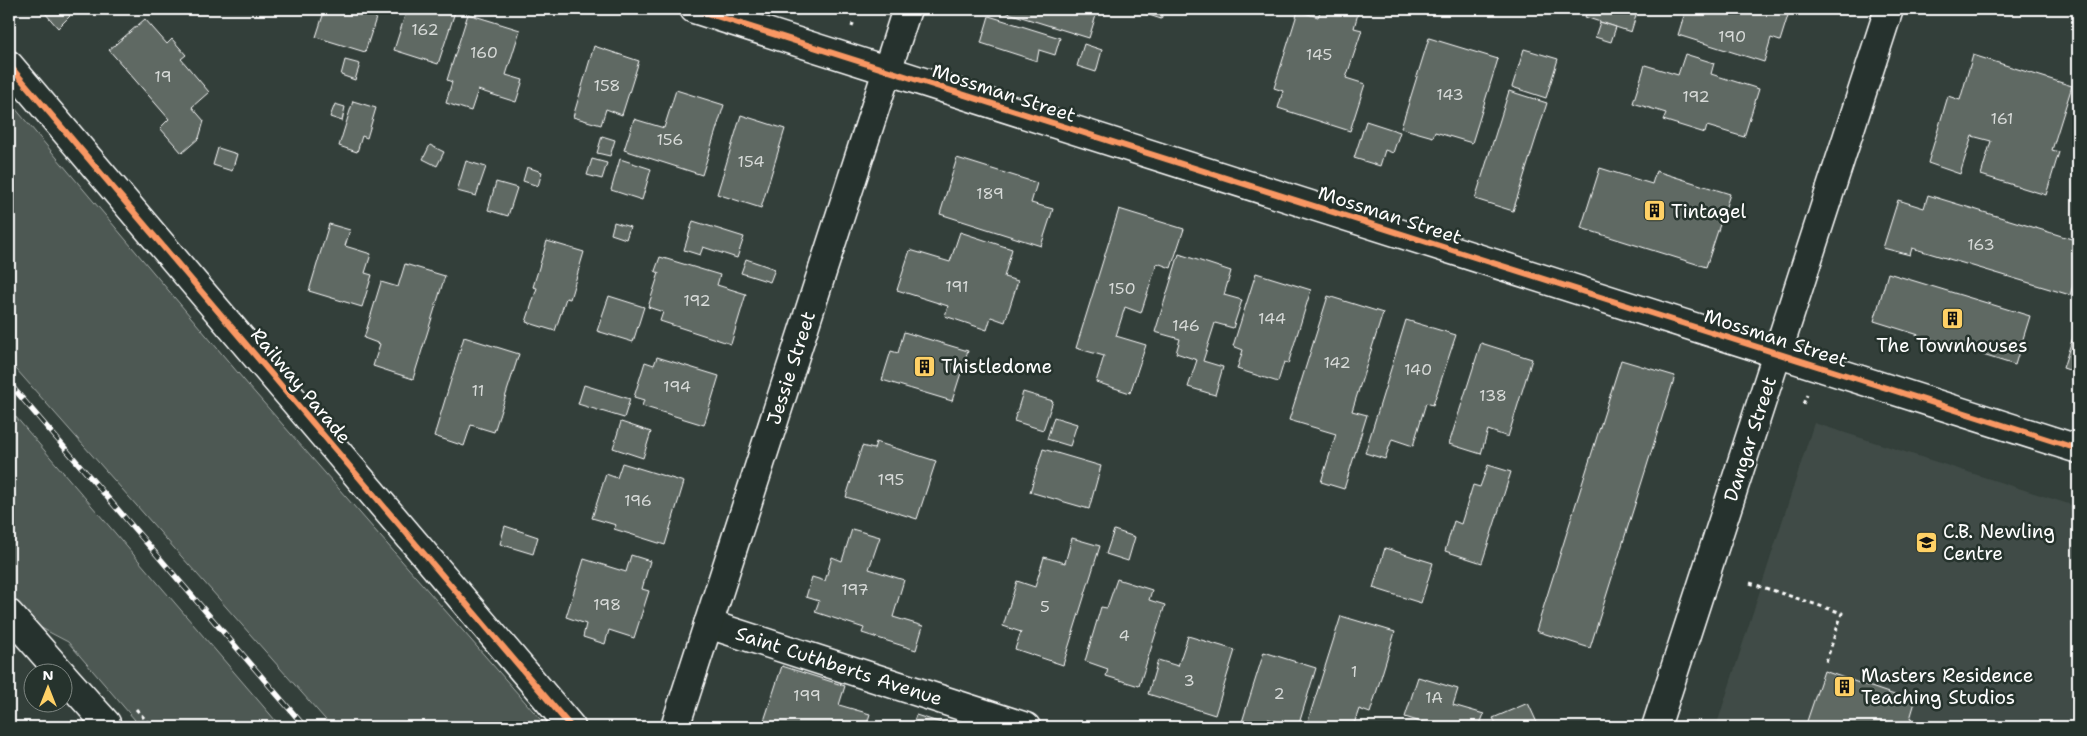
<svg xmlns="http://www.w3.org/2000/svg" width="2087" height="736" font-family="'Shantell Sans',sans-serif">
<rect width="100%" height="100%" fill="#333f3a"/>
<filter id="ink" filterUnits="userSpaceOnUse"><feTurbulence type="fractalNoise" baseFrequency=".02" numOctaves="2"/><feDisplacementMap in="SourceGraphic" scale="10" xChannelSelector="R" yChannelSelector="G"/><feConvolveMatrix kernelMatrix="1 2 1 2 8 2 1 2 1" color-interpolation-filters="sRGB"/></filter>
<g filter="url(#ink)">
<polygon fill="#404c47" points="1814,423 2078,507 2078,727 1716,727"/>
<g fill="#4d5853" stroke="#a6aca9">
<polygon points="9,101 249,386 547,727 332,727 9,361"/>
<polygon points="9,409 281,727 126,727 135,720 68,642 28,621 9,600"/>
</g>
<g fill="#5f6964" stroke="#fff">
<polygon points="50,9 63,9 70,16 58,28 45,13"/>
<polygon points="325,9 379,9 365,52 316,37"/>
<polygon points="407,9 456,9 438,64 394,50"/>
<polygon points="1003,9 1098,9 1089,38 1002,11"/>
<polygon points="1131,9 1165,9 1161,19"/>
<polygon points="1321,9 1359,10 1354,28 1362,30 1346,78 1365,84 1350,131 1278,108 1283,91 1274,88 1298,11 1318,17"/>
<polygon points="1588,9 1638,9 1631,32 1585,17"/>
<polygon points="1686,9 1790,9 1780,41 1771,38 1764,62 1678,35"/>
<polygon points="468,14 520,30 506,75 523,80 516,102 478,90 471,111 446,103 452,82 447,80"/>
<polygon points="989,16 1060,38 1055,55 1039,50 1037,61 981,43"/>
<polygon points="145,19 167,44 172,39 186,55 181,59 209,92 192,107 204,121 199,138 182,153 160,128 169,119 109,50"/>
<polygon points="1600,22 1616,27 1611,42 1595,37"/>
<polygon points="1429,38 1498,59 1472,143 1435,132 1433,137 1401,128"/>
<polygon points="1084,44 1102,50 1096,72 1077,66"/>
<polygon points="594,46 639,61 622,115 606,109 601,125 573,117"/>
<polygon points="1524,49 1558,59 1546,98 1512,87"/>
<polygon points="1685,54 1714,63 1711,74 1759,89 1744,137 1707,126 1705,133 1663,120 1666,113 1633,103 1645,65 1678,75"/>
<polygon points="1973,55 2072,86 2052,150 2059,152 2046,195 1981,175 1991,141 1972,136 1960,174 1928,163 1948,96 1960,100"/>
<polygon points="345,60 360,64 355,80 341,75"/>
<polygon points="676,90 724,105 702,175 624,150 634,119 664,128"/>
<polygon points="1509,91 1547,103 1513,211 1475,199"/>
<polygon points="353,101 376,108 367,138 362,136 357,152 339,146"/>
<polygon points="335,104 345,107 342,121 330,117"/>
<polygon points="741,115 785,129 761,208 717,194"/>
<polygon points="1366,121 1400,132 1393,153 1385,150 1380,166 1354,158"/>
<polygon points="602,136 615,140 610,156 597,153"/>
<polygon points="430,145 444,152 437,166 423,159"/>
<polygon points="218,148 237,154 232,171 213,165"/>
<polygon points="957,158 1037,183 1031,203 1053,209 1041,246 940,214"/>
<polygon points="592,159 607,163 602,179 587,175"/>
<polygon points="620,159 651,169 642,200 611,190"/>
<polygon points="466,161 486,167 476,196 457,191"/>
<polygon points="527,167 542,172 538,186 523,181"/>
<polygon points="1600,168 1652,184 1656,171 1730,194 1706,267 1581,228"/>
<polygon points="496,182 517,188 508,216 488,210"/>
<polygon points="1928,195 2078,241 2078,269 2070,295 1912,248 1910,255 1883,248 1898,200 1924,208"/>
<polygon points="1119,209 1184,229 1171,268 1157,263 1141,313 1125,307 1116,336 1146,345 1130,393 1096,382 1104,356 1076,348"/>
<polygon points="693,221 744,237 737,258 703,247 700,255 684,250"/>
<polygon points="614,222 630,227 626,239 611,234"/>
<polygon points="329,224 350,230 345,246 371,254 365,273 372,275 362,307 309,291"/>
<polygon points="960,232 1012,249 1004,277 1018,281 1005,322 991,317 987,330 945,316 948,306 897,290 910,250 950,262"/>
<polygon points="547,241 584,252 570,299 566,298 555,331 526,322 537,288 533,287"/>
<polygon points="1179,254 1231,271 1224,295 1242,300 1233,328 1215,323 1203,361 1223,367 1215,395 1188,387 1197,360 1176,353 1180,339 1155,332"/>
<polygon points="660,257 720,275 717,285 746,294 731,344 660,321 663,312 648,307 659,273 655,271"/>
<polygon points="746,259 775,269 770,282 741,273"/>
<polygon points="405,264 445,276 413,379 373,366 380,344 364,338 381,282 398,287"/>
<polygon points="1256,273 1311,290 1288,364 1284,362 1278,382 1237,369 1243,350 1233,346"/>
<polygon points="1888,273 2030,316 2015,365 1874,321"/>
<polygon points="609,296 644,307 633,342 597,331"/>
<polygon points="1328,296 1383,313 1352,411 1367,415 1344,489 1321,482 1336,434 1289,420"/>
<polygon points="1406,320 1456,335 1433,405 1426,403 1413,446 1392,439 1385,459 1365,453"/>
<polygon points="904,332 968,351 952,401 882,380 891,351 898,353"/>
<polygon points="464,337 519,354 494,432 471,425 464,446 434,436"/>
<polygon points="2073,337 2078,338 2078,373 2063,368"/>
<polygon points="1481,343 1532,359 1508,437 1488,430 1481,454 1449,444"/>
<polygon points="657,357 719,376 704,425 642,406 644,400 634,397 645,362 654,365"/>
<polygon points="1621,360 1675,376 1590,648 1536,631"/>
<polygon points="584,385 630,399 624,418 578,404"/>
<polygon points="1023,392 1053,401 1043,430 1014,421"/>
<polygon points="1054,417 1077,424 1070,446 1047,439"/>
<polygon points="621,422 651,432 643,458 613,448"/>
<polygon points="876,442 936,461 917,519 846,497 862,446 874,449"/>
<polygon points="1043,449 1101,466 1089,509 1030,492"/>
<polygon points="622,463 684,482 665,545 614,529 616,525 592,518 606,474 617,478"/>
<polygon points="1488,465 1511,472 1482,563 1445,551 1454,521 1461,524 1473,485 1480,487"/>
<polygon points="505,526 538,537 533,554 500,544"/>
<polygon points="852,529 880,537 869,569 904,580 893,617 923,626 916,650 862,633 864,628 815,612 819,601 806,597 812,577 825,581 832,557 842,561"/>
<polygon points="1114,530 1135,537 1128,561 1106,554"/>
<polygon points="1072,538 1100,546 1063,665 1015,649 1021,632 1003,626 1017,581 1035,587 1044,557 1065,563"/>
<polygon points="1385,548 1433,563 1421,603 1373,588"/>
<polygon points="631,555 650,561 642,589 649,591 634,638 609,630 605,644 583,637 586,624 566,617 584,559 626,572"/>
<polygon points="1117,579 1152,590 1149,600 1165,605 1139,686 1106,676 1108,669 1085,661 1101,607 1107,608"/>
<polygon points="1341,616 1395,632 1370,713 1359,709 1353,727 1306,727"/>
<polygon points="1188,636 1235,650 1215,715 1148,694 1158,660 1178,666"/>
<polygon points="1264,652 1316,668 1298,727 1268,719 1266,727 1257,727 1242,722"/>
<polygon points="782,666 845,686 839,705 870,714 866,727 762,727"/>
<polygon points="1824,671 1915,702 1910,719 1924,724 1923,727 1805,727"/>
<polygon points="1418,677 1458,689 1453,705 1484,714 1479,727 1426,727 1427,724 1405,717"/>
<polygon points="1528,703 1539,727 1498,727 1493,718"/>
<polygon points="916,715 951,726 950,727 912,727"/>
</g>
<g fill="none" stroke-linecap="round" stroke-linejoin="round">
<defs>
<g id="minor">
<polyline points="694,9 2078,449"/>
<polyline points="9,65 571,727"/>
<polyline points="9,614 62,674"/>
<polyline points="708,624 1026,727"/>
<polyline points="62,674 106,723"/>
<polyline points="675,727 907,9"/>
</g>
<polyline id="primary" points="1656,727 1889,9"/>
</defs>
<use href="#minor" stroke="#fff" stroke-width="31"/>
<use href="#primary" stroke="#fff" stroke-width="31"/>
<g stroke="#fff" stroke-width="3" stroke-dasharray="4 4" stroke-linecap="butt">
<polyline points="852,27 854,20"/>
<polyline points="1803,404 1807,395"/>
<polyline points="1750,583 1842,613 1825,665"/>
<polyline points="136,709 152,727"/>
</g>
<use href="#minor" stroke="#26332d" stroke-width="28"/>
<use href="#primary" stroke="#26332d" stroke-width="28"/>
<defs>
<polyline id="rail" points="9,383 305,727"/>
</defs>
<use href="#rail" stroke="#fff" stroke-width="5.5"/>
<use href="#rail" stroke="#26332d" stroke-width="4" stroke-dasharray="11" stroke-linecap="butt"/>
<defs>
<g id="cycleway">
<polyline points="694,9 2078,449"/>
<polyline points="9,65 571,727"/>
</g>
</defs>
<use href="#cycleway" stroke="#26332d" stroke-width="9"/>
<use href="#cycleway" stroke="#f99763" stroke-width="6"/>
</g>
</g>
<defs>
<symbol id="building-square" viewBox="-11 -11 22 22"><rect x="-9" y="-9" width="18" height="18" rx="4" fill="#ffd166" stroke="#26332d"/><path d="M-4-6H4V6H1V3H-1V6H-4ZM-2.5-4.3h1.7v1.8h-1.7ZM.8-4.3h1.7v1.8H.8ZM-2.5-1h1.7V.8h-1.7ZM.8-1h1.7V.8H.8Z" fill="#111"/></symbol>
<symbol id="university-square" viewBox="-11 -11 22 22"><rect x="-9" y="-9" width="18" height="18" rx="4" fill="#ffd166" stroke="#26332d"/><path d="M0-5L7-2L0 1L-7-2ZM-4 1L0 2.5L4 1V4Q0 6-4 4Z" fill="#111"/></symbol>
</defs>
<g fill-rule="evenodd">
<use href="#building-square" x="1642" y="198" width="25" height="25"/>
<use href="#building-square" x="1940" y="306" width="25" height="25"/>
<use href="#building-square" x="912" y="354" width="25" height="25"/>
<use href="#university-square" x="1914" y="530" width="25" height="25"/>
<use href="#building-square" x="1832" y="674" width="25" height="25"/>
</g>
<g text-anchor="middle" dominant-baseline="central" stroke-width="5" stroke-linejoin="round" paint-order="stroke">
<g font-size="16" fill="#d7dad8">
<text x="425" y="29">162</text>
<text x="1732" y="36">190</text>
<text x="484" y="52">160</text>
<text x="1319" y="54">145</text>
<text x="163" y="76">19</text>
<text x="607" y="85">158</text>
<text x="1450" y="94">143</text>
<text x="1696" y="96">192</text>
<text x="2002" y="118">161</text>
<text x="670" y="139">156</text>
<text x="751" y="161">154</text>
<text x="990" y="193">189</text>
<text x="1981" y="244">163</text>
<text x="957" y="286">191</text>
<text x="1122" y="288">150</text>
<text x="697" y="300">192</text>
<text x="1272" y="318">144</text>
<text x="1186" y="325">146</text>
<text x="1337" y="362">142</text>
<text x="1418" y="369">140</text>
<text x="677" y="386">194</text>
<text x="478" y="390">11</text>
<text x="1493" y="395">138</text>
<text x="891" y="479">195</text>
<text x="638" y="500">196</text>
<text x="855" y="589">197</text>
<text x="607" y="604">198</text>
<text x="1045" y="606">5</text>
<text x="1124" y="635">4</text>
<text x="1354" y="671">1</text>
<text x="1189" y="680">3</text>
<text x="1279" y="693">2</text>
<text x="807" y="695">199</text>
<text x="1434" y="697">1A</text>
</g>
<g font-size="19" fill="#fff" stroke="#26332d">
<text transform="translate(1004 93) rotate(18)">Mossman Street</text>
<text transform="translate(1390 215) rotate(18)">Mossman Street</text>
<text transform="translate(1776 338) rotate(18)">Mossman Street</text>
<text transform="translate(791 368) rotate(-72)">Jessie Street</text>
<text transform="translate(301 386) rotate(50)">Railway Parade</text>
<text transform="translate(1750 439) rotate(-72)">Dangar Street</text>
<text transform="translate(839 666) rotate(18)">Saint Cuthberts Avenue</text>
</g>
<g font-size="19" fill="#fff" stroke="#26332d" text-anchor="start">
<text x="1671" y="211">Tintagel</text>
<text x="1952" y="345" text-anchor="middle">The Townhouses</text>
<text x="941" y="366">Thistledome</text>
<text x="1943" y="531">C.B. Newling<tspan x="1943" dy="22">Centre</tspan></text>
<text x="1861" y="675">Masters Residence<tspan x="1861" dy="22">Teaching Studios</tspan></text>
</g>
</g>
<rect width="2087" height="736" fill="none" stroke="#26332d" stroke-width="30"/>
<rect x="15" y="15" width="2057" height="706" fill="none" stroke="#fff" stroke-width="2" filter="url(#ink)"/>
<g transform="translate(48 688)"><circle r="24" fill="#26332d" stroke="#7d8581"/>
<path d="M0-4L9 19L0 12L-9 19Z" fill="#ffd166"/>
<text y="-8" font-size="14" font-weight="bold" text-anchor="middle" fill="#ffffff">N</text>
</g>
</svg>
